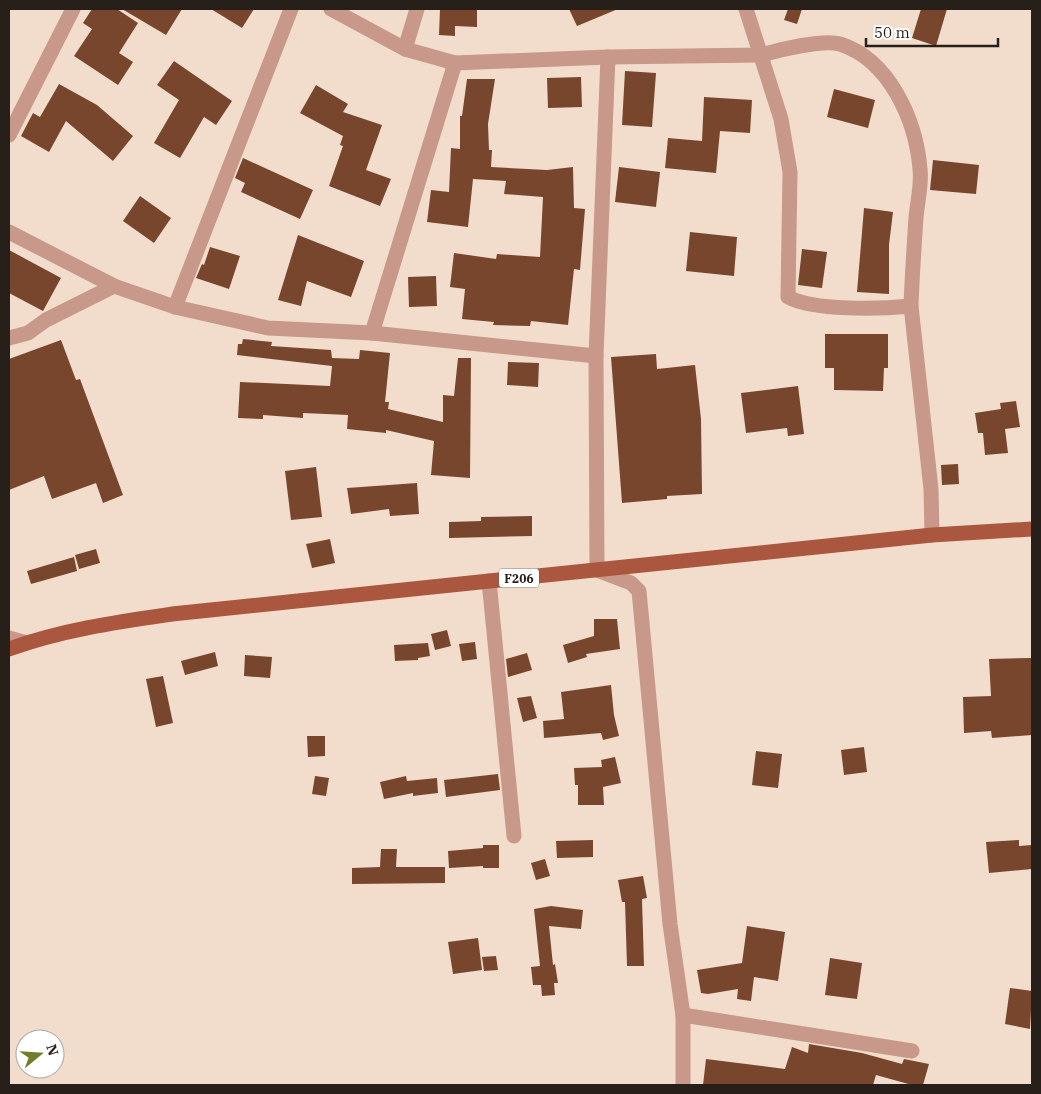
<svg xmlns="http://www.w3.org/2000/svg" width="1041" height="1094" font-family="'IBM Plex Serif',serif">
<rect width="100%" height="100%" fill="#f2ddcd"/>
<g fill="#78462d">
<polygon points="92,9 117,9 138,23 119,53 133,62 118,85 74,56 92,29 83,23"/>
<polygon points="122,9 182,9 166,35"/>
<polygon points="211,9 254,9 242,28"/>
<polygon points="440,9 477,9 477,27 455,26 455,36 439,35"/>
<polygon points="569,9 618,9 577,26"/>
<polygon points="788,9 802,9 797,24 784,20"/>
<polygon points="921,9 947,9 936,46 912,38"/>
<polygon points="174,61 232,101 216,125 204,117 180,158 154,143 179,100 157,85"/>
<polygon points="625,71 656,73 652,127 622,125"/>
<polygon points="581,77 582,107 548,108 547,78"/>
<polygon points="467,79 495,79 488,124 489,150 492,150 491,167 547,170 573,167 574,208 585,209 580,270 574,269 568,325 531,321 530,326 493,325 494,322 462,319 465,289 450,287 454,253 496,259 497,254 540,257 543,197 504,194 506,181 473,179 468,227 427,222 431,190 449,192 451,148 460,149 460,116 462,116"/>
<polygon points="59,84 97,105 133,136 113,161 66,121 49,152 21,136 33,113 40,117"/>
<polygon points="316,85 348,104 343,112 382,125 366,170 391,179 380,206 329,186 343,146 340,145 343,136 300,113"/>
<polygon points="834,89 875,100 868,128 827,117"/>
<polygon points="704,97 752,100 750,133 720,131 716,173 665,168 668,138 702,141"/>
<polygon points="243,158 313,190 300,219 241,192 245,183 235,178"/>
<polygon points="933,160 979,165 976,194 930,190"/>
<polygon points="619,167 660,172 656,207 615,202"/>
<polygon points="140,196 171,218 154,243 123,221"/>
<polygon points="864,208 893,212 889,245 889,294 857,292"/>
<polygon points="690,232 737,237 734,276 686,271"/>
<polygon points="298,235 364,261 351,297 307,281 301,306 278,300"/>
<polygon points="210,247 240,256 229,289 196,278 202,264 204,265"/>
<polygon points="802,249 827,252 822,288 798,285"/>
<polygon points="9,250 61,278 43,311 9,293"/>
<polygon points="436,276 437,306 409,307 408,277"/>
<polygon points="825,334 888,334 888,368 884,368 883,391 834,390 834,368 825,368"/>
<polygon points="243,339 272,342 271,346 331,350 332,358 359,359 360,350 390,353 385,402 389,402 388,409 443,422 443,395 454,396 458,358 471,358 470,478 431,475 434,441 386,430 386,433 347,429 348,415 303,413 303,418 263,415 263,419 238,418 240,382 330,386 332,366 237,355 238,344 242,344"/>
<polygon points="61,340 76,380 80,379 123,495 103,503 96,483 52,499 44,476 9,490 9,359"/>
<polygon points="656,354 657,369 695,365 701,419 702,494 667,496 667,499 622,503 611,357"/>
<polygon points="508,362 539,363 538,387 507,385"/>
<polygon points="798,386 804,434 788,436 787,428 746,433 741,393"/>
<polygon points="1016,401 1020,427 1005,429 1008,453 985,455 983,433 978,433 975,413 1001,409 1000,403"/>
<polygon points="958,464 959,484 942,485 941,465"/>
<polygon points="316,467 322,517 291,520 285,471"/>
<polygon points="417,483 419,514 390,516 389,509 351,514 347,488"/>
<polygon points="532,516 532,536 449,538 449,522 481,521 481,517"/>
<polygon points="330,539 335,563 312,568 306,544"/>
<polygon points="96,549 100,563 79,569 75,555"/>
<polygon points="74,557 77,571 31,584 27,571"/>
<polygon points="594,619 617,619 620,649 586,654 587,657 568,663 563,645 594,636"/>
<polygon points="447,630 451,646 435,650 431,634"/>
<polygon points="475,642 477,659 462,661 459,644"/>
<polygon points="428,643 430,656 418,658 418,660 395,661 394,645"/>
<polygon points="215,652 218,666 185,675 181,661"/>
<polygon points="527,653 532,670 508,677 506,659"/>
<polygon points="245,655 272,657 270,678 244,676"/>
<polygon points="1032,658 1032,735 992,738 991,731 964,733 963,697 991,696 989,659"/>
<polygon points="163,676 173,723 156,727 146,679"/>
<polygon points="611,685 614,715 619,736 603,740 601,733 544,738 543,721 564,719 561,692"/>
<polygon points="531,696 537,718 523,722 517,698"/>
<polygon points="307,736 325,736 325,756 308,757"/>
<polygon points="864,747 867,772 844,775 841,750"/>
<polygon points="756,751 782,754 778,788 752,785"/>
<polygon points="615,757 621,783 603,787 604,805 578,805 578,785 575,785 574,768 602,767 601,760"/>
<polygon points="498,774 500,790 446,797 444,780"/>
<polygon points="315,776 329,778 326,796 312,794"/>
<polygon points="406,776 407,781 437,778 438,793 413,796 413,793 384,799 380,782"/>
<polygon points="593,840 593,857 557,858 556,841"/>
<polygon points="1019,840 1019,846 1032,845 1032,869 989,873 986,842"/>
<polygon points="483,845 499,845 499,868 483,868 483,866 449,868 448,851 483,848"/>
<polygon points="381,849 397,849 396,867 445,867 445,883 352,884 352,868 380,867"/>
<polygon points="545,859 550,876 536,880 531,863"/>
<polygon points="643,876 647,898 642,899 644,966 627,966 625,902 622,902 618,880"/>
<polygon points="551,906 583,910 581,929 549,926 553,965 555,964 558,983 554,983 555,995 542,996 541,985 533,985 531,967 540,966 534,909"/>
<polygon points="747,926 785,932 778,981 754,977 751,1001 737,999 738,989 708,994 701,993 697,970 742,963"/>
<polygon points="478,938 482,970 453,974 448,942"/>
<polygon points="496,956 498,970 484,971 482,957"/>
<polygon points="830,958 862,963 857,999 825,995"/>
<polygon points="1010,988 1032,991 1030,1029 1005,1024"/>
<polygon points="809,1044 862,1053 902,1064 904,1059 929,1064 923,1085 912,1085 876,1075 873,1085 703,1085 706,1059 785,1069 792,1047 808,1053"/>
</g>
<g fill="none" stroke-linecap="round" stroke-linejoin="round">
<g stroke="#c8988a" stroke-width="15">
<path d="M331 9 405 49 455 63 608 57 761 55C778 50 824 39 840 44 890 60 916 121 920 169 922 185 917 203 916 218 914 248 912 277 911 306"/>
<path d="M746 9 781 119 790 172 788 297C814 311 880 309 911 306L931 489 932 535"/>
<polyline points="405,49 417,9"/>
<polyline points="608,57 596,356 597,570 631,583 639,591 670,924 683,1015 683,1085"/>
<polyline points="9,135 73,9"/>
<polyline points="9,232 114,286 175,307 268,328 372,333 596,356"/>
<polyline points="175,307 291,9"/>
<polyline points="372,333 455,63"/>
<polyline points="9,338 28,333 46,320 114,286"/>
<polyline points="489,581 514,836"/>
<polyline points="9,638 27,643"/>
<polyline points="683,1015 912,1051"/>
</g>
<path stroke="#ab573f" stroke-width="15" d="M9 649C61 630 117 622 172 614L932 535 1032 529"/>
</g>
<g text-anchor="middle" dominant-baseline="central" stroke-width="5" stroke-linejoin="round" paint-order="stroke">
<rect fill="#fff" stroke="#68625e" stroke-width="1" x="499" y="568.5" width="40" height="19" rx="4"/>
<g font-size="12" font-weight="bold" fill="#271f19">
<text x="519" y="578">F206</text>
</g>
</g>
<rect width="1041" height="1094" fill="none" stroke="#271f19" stroke-width="20"/>
<g transform="translate(40 1054) rotate(72)"><circle r="24" fill="#ffffff" stroke="#a9a5a3"/>
<path d="M0-4L9 19L0 12L-9 19Z" fill="#707d2a"/>
<text y="-8" font-size="14" font-weight="bold" text-anchor="middle" fill="#271f19">N</text>
</g>
<path d="M866 38v8h132v-8" fill="none" stroke="#271f19" stroke-width="2.5"/>
<text x="874" y="38" font-size="15" fill="#271f19" stroke="#ffffff" stroke-width="4" paint-order="stroke">50 m</text>
</svg>
